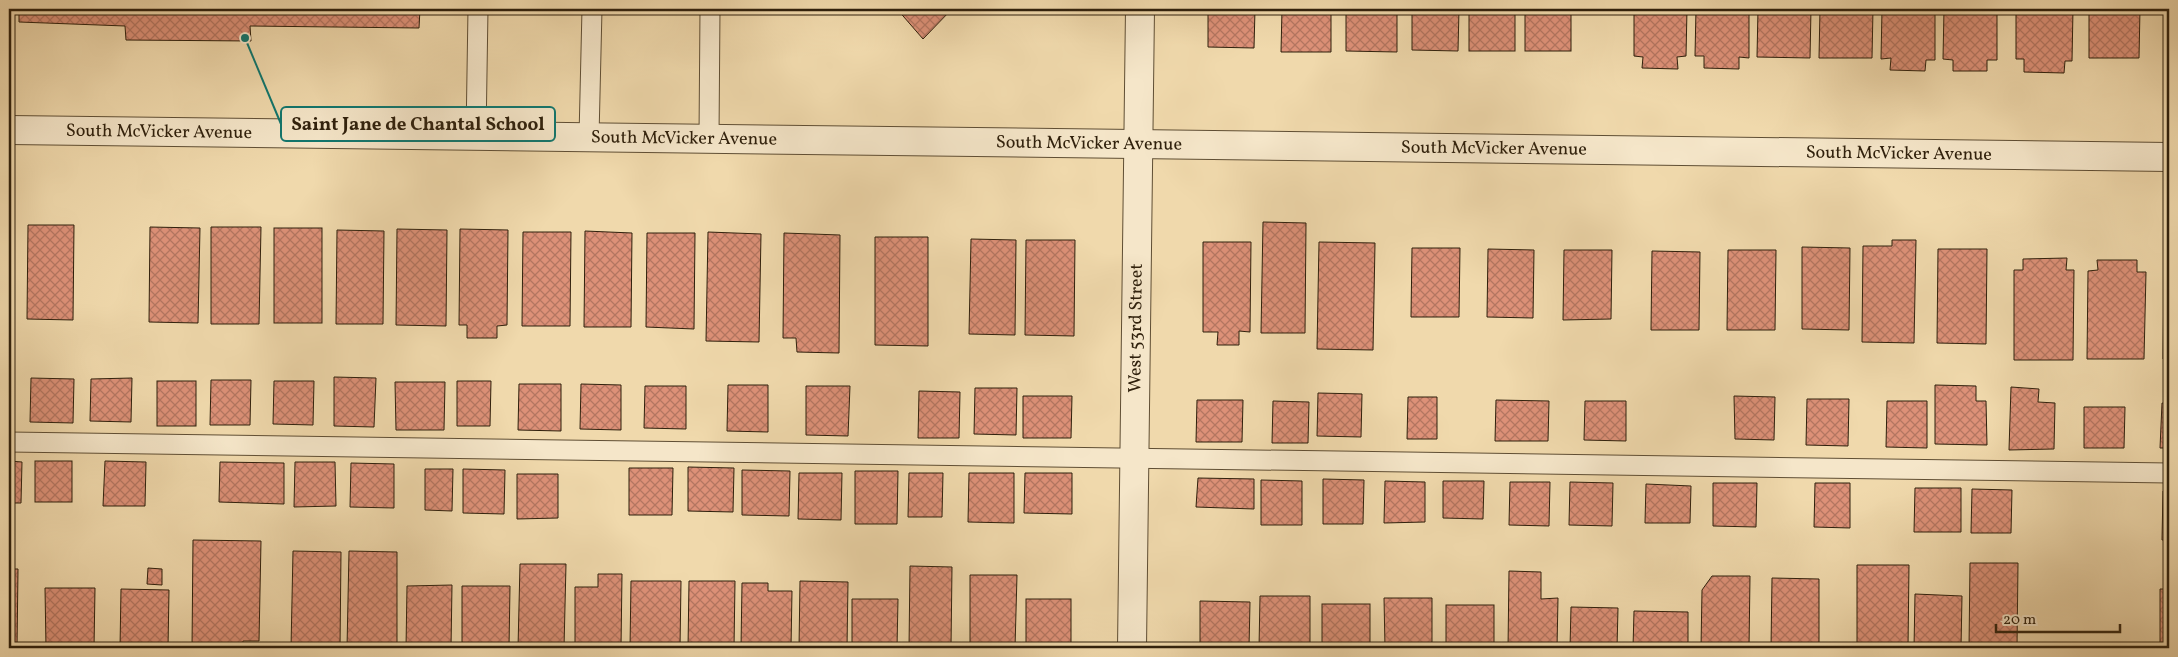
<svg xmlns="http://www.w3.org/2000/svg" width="2178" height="657" font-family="Vollkorn,serif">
<defs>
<pattern id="building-cross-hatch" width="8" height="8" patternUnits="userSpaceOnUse" patternTransform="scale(1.25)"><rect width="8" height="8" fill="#dd9178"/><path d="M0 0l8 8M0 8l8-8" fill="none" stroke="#b47661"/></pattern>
</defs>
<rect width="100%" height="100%" fill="#f0d9ac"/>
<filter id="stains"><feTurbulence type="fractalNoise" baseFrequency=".004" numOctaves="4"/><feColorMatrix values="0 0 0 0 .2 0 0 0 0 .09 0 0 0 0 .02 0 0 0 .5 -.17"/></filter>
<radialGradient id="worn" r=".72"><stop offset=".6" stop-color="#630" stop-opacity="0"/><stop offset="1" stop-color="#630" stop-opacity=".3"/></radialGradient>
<g fill="url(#building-cross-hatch)" stroke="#2f200c">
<polygon points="19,9 420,9 419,28 250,26 251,41 126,40 125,26 19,22"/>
<polygon points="897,9 952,9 923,39"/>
<polygon points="1208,9 1255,9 1254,48 1208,47"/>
<polygon points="1282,9 1331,9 1331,52 1281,52"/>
<polygon points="1346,9 1397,9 1397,52 1346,51"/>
<polygon points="1412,9 1459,9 1458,51 1412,50"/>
<rect x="1469" y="9" width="46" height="42"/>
<rect x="1525" y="9" width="46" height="42"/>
<polygon points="1634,9 1687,9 1686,56 1677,57 1678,69 1642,68 1643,57 1634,56"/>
<polygon points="1696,9 1749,9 1749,58 1739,57 1739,69 1704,68 1704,56 1695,56"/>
<polygon points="1758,9 1811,9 1810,58 1757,57"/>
<polygon points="1820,9 1873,9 1872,58 1819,58"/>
<polygon points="1882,9 1935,9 1935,60 1926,60 1925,71 1890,70 1891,58 1881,59"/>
<polygon points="1944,9 1997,9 1997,60 1987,60 1987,71 1953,71 1953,60 1943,59"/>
<polygon points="2016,9 2073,9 2072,61 2065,61 2064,73 2024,72 2024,59 2016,59"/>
<polygon points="2089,9 2140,9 2139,58 2089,58"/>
<polygon points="1263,222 1306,223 1305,333 1261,333"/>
<polygon points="28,225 74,225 73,320 27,319"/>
<polygon points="9,226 13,226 11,321 9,321"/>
<polygon points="150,227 200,228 198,323 149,322"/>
<polygon points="211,227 261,227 259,324 211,324"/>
<rect x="274" y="228" width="48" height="95"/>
<polygon points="397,229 447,230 446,326 396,325"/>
<polygon points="460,229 508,230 507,325 497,326 497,338 467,338 467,325 459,325"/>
<polygon points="337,230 384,231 383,324 336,324"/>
<polygon points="585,231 632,233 631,327 584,327"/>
<polygon points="523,232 571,232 570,326 522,326"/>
<polygon points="708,232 761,234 759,342 706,341"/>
<polygon points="647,233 695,233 694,329 646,327"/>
<polygon points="784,233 840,235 839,353 797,352 796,338 783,338"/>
<polygon points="875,237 928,237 928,346 875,345"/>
<polygon points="971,239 1016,240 1015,335 969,334"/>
<polygon points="1026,240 1075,240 1074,336 1025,335"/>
<polygon points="1892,240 1916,240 1914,343 1862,342 1863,246 1892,246"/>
<polygon points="1203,242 1251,242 1250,332 1239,331 1239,345 1217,345 1218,332 1203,332"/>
<polygon points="1319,242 1375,243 1373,350 1317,349"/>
<polygon points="1802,247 1850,248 1849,330 1802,329"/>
<polygon points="1412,248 1460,248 1459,317 1411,317"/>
<polygon points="1488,249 1534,250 1533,318 1487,317"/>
<polygon points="1938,249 1987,249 1986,344 1937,343"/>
<polygon points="1564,250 1612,250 1611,319 1563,320"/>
<polygon points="1728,250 1776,250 1775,330 1727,330"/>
<polygon points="1652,251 1700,252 1699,330 1651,330"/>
<polygon points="2067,258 2066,270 2074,270 2073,360 2014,360 2014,270 2023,270 2023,259"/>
<polygon points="2097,260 2137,260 2137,272 2146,272 2144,359 2087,359 2088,271 2098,270"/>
<polygon points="2169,265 2169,359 2163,359 2164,274 2169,274"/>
<polygon points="334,377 376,378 374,427 334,426"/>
<polygon points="9,378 11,378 10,421 9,421"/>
<polygon points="31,378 74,379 73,423 30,422"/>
<polygon points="132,378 131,422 90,421 91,379"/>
<polygon points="211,380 251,380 250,425 210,425"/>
<rect x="157" y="381" width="39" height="45"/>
<polygon points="274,381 314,381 313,425 273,424"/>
<polygon points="457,381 491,381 490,426 457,426"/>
<polygon points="395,382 445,382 444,430 396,430"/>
<polygon points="519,384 561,384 561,431 518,430"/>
<polygon points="581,384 621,385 621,430 580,429"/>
<polygon points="728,385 768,385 768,432 727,431"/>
<polygon points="1935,385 1976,386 1976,401 1986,401 1987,445 1935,444"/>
<polygon points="645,386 686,386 686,429 644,428"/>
<polygon points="806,386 850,386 848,436 806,435"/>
<polygon points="2011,387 2039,389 2038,402 2055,403 2054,449 2009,450"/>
<polygon points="975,388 1017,388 1016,435 974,434"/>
<polygon points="919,391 960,392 959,438 918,438"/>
<polygon points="1318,393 1362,394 1361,437 1317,436"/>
<polygon points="1023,396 1072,396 1071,438 1023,438"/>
<polygon points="1734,396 1775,397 1774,440 1735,439"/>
<polygon points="1408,397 1437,397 1437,439 1407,439"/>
<polygon points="1807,399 1849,399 1848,446 1806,445"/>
<polygon points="1197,400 1243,400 1242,442 1196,442"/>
<polygon points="1496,400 1549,401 1548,441 1495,441"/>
<polygon points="1273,401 1309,402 1308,443 1272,443"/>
<polygon points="1585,401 1626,401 1626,441 1584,440"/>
<polygon points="1887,401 1927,401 1927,448 1886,447"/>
<polygon points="2162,403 2169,404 2169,448 2160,448"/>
<polygon points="2084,407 2125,407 2124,448 2084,448"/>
<polygon points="9,461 22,462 21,503 9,503"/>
<rect x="35" y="461" width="37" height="41"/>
<polygon points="105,461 146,462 145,506 103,506"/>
<polygon points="220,462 284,463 284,504 219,502"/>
<polygon points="295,462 335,462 336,506 294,507"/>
<polygon points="351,463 394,464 394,508 350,507"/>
<polygon points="688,467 734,468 733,512 688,511"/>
<polygon points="629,468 673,468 672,515 629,515"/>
<polygon points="425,469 453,469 452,511 425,510"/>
<polygon points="463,469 505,470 504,514 463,513"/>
<polygon points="742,470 790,471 789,516 742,515"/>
<polygon points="855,471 898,471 897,524 855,524"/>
<polygon points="799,473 842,473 841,520 798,519"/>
<polygon points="909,473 943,473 942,517 908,517"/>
<polygon points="969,473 1014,473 1014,523 968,522"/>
<polygon points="1025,473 1072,473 1072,514 1024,513"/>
<polygon points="517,474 558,474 558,518 517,519"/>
<polygon points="1198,478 1254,479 1254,509 1196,507"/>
<polygon points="1323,479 1364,480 1363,524 1323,524"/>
<polygon points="1261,480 1302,481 1302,525 1261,525"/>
<polygon points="1385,481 1425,482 1425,522 1384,523"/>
<polygon points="1443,481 1484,481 1483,519 1443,518"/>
<polygon points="1510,482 1550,482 1549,526 1509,525"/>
<polygon points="1570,482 1613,483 1612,526 1569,525"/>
<polygon points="1713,483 1757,483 1756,527 1713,526"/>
<polygon points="1815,483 1850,483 1850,528 1814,527"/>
<polygon points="1646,484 1691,486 1690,523 1645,523"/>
<polygon points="1915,488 1961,488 1961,532 1914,532"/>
<polygon points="1972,489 2012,490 2011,533 1971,533"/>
<polygon points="2163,491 2169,491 2169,540 2162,540"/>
<polygon points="193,540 261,541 259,641 243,641 242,648 192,648"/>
<polygon points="293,551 341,552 340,648 291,648"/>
<polygon points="349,551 397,552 397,648 347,648"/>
<polygon points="1970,563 2018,563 2017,648 1969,648"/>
<polygon points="520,564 566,564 564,648 518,648"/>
<polygon points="1857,565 1909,565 1908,648 1857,648"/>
<polygon points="910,566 952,567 951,648 909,648"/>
<polygon points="148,568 162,569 162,585 147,584"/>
<polygon points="9,569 18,569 17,648 9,648"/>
<polygon points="1509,571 1541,572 1541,599 1558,598 1557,648 1508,648"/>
<polygon points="598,574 622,574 621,648 575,648 575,587 598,587"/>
<polygon points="970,575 1017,575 1015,648 970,648"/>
<polygon points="1712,576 1750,576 1749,648 1701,648 1702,590"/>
<polygon points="1772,578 1819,579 1819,648 1771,648"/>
<polygon points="631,581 681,581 680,648 630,648"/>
<polygon points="689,581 735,581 734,648 688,648"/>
<polygon points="800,581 848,582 847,648 799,648"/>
<polygon points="742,583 768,583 768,591 792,591 791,648 741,648"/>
<polygon points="452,585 451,648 406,648 407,586"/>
<polygon points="462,586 510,586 509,648 462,648"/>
<polygon points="45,588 95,588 94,648 46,648"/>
<polygon points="121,589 169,590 168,648 120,648"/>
<polygon points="2160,589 2169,589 2169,648 2151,648 2151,644 2160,644"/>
<polygon points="1915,594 1962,596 1961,648 1914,648"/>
<polygon points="1260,596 1310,596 1310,648 1259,648"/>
<polygon points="1384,598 1432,598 1432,648 1385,648"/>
<polygon points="852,599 898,599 897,648 852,648"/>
<rect x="1026" y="599" width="45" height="49"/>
<polygon points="1200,601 1250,602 1249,648 1200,648"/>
<rect x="1322" y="604" width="48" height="44"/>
<rect x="1446" y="605" width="48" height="43"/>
<polygon points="1571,607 1618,608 1617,648 1570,648"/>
<polygon points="1634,611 1688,612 1688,648 1633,648"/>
</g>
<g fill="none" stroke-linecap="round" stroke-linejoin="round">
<defs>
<g id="lane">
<polyline points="476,136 478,9"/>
<polyline points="589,137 592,9"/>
<polyline points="709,137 710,9"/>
<polyline points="9,442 2169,473"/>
</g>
<g id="street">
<path id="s1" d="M9 130 2169 157"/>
<path id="s2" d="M1132 648 1140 9"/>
</g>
</defs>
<use href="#lane" stroke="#5f4e34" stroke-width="21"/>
<use href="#street" stroke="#5f4e34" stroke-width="30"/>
<use href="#lane" stroke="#f5e6c9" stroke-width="19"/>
<use href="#street" stroke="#f5e6c9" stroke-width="28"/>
</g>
<g text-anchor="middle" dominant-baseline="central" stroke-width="4" stroke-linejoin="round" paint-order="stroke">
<g font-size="18" fill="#2f200c" stroke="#f5e6c9">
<text stroke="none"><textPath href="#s1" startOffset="150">South McVicker Avenue</textPath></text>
<text stroke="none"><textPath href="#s1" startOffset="675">South McVicker Avenue</textPath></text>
<text stroke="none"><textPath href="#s1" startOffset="1080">South McVicker Avenue</textPath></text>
<text stroke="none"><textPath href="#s1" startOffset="1485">South McVicker Avenue</textPath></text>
<text stroke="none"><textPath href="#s1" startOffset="1890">South McVicker Avenue</textPath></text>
<text stroke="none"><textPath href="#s2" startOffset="320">West 53rd Street</textPath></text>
</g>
</g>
<path fill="none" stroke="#0f766e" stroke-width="2" d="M245 38L281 124"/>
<circle fill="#0f766e" stroke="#f5e6c9" stroke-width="2" cx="245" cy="38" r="5"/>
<rect fill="#f5e6c9" stroke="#0f766e" stroke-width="2" x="281" y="107" width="274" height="34" rx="5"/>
<g font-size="19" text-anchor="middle" font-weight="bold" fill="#2f200c">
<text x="418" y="130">Saint Jane de Chantal School</text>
</g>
<rect width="2178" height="657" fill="none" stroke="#f0d9ac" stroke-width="30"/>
<rect x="10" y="10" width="2158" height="637" fill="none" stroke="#2f200c" stroke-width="2.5"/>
<rect x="15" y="15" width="2148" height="627" fill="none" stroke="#2f200c"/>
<path d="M1996 624v8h124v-8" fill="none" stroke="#2f200c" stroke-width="2.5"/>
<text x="2003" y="624" font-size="15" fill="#2f200c" stroke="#f5e6c9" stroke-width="4" paint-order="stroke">20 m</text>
<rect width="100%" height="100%" filter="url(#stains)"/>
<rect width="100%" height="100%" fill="url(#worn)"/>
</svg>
